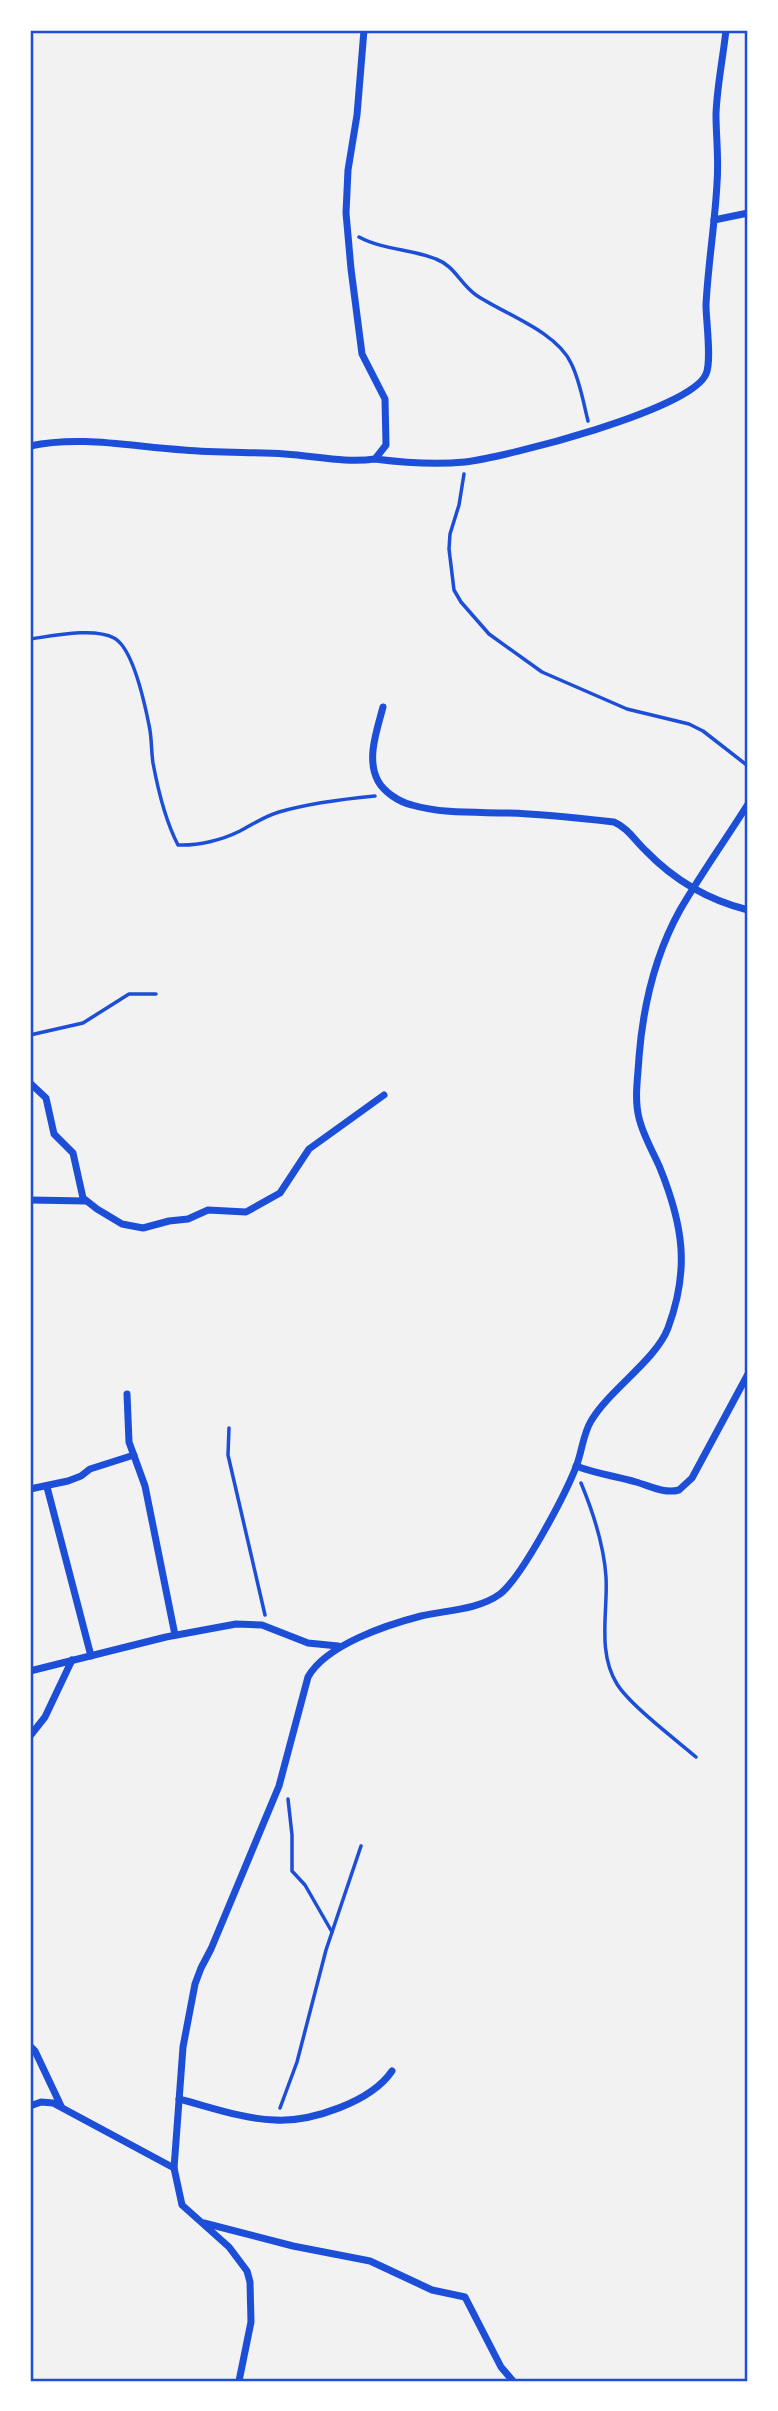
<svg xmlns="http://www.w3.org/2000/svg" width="778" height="2411" font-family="'Times New Roman',serif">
<rect width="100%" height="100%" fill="#f2f2f2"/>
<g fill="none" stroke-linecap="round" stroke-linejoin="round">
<g stroke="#1d4ed8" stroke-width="3.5">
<path d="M359 237C383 250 411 249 436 259 455 266 460 284 476 295 504 314 556 331 571 363 580 381 583 401 588 421"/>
<polyline points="464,474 459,505 450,534 449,549 454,590 461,602 489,634 542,672 627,709 689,724 703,731 748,766"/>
<path d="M30 639C52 636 94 627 114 638 133 648 145 705 149 725 152 738 151 750 153 763 158 790 165 820 178 845 198 846 222 840 240 831 253 824 265 816 279 812 310 803 343 799 375 796"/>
<polyline points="30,1035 83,1023 129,994 156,994"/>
<polyline points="229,1428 228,1455 265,1615"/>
<path d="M581 1483C593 1512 604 1546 606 1577 608 1612 597 1652 617 1684 630 1705 675 1739 696 1757"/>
<polyline points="288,1799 292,1835 292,1871 305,1885 332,1932"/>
<polyline points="280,2108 297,2062 326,1950 361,1846"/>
</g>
<g stroke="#1d4ed8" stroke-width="7">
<polyline points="714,220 748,213"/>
<path d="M30 446C81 435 133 447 184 450 218 453 252 452 285 454 316 456 345 463 375 459L386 445 385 399 362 354 351 269 346 213 348 170 357 115 364 30"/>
<path d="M375 459C406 463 434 465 465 462 507 457 691 410 706 374 712 361 706 321 706 305 708 264 715 224 717 183 719 160 716 137 716 114 717 86 723 58 726 30"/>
<path d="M383 707C377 730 366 759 378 781 384 792 399 802 412 805 442 814 476 812 508 813 543 814 579 818 614 822 628 828 635 841 646 851 675 881 708 900 748 910"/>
<polyline points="30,1083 46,1098 54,1134 73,1153 83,1198 97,1209 122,1224 143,1228 169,1221 188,1219 208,1210 246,1212 280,1193 309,1149 384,1095"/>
<polyline points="30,1200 86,1201"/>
<polyline points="127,1394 129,1442 145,1486 175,1635"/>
<path d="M576 1466C597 1474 615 1476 636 1482 650 1486 664 1494 679 1490L692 1478 748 1374"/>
<polyline points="47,1487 91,1656"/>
<polyline points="30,1489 68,1481 81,1476 90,1469 134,1455"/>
<polyline points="30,1671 166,1637 236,1624 262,1625 308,1643 338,1646"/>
<polyline points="30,1736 45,1717 72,1660"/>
<polyline points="30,2046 35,2051 61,2106"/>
<path d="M179 2099C210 2107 243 2119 275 2120 311 2122 371 2102 392 2071"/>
<polyline points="30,2106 41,2102 53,2103 174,2168"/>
<polyline points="204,2223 293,2246 370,2261 432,2290 465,2297 501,2367 513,2381"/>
<path d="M239 2381 251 2322 250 2282 247 2271 229 2247 182 2205 174 2168 183 2047 195 1984 201 1968 211 1949 279 1786 308 1677C326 1645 386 1625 421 1616 447 1610 478 1610 500 1594 522 1577 565 1495 576 1467 582 1452 583 1434 591 1421 609 1390 656 1360 668 1328 690 1269 683 1225 660 1168 653 1152 643 1135 639 1118 634 1098 638 1077 639 1057 643 1007 655 955 680 910 701 874 726 839 748 804"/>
</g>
</g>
<rect width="778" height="2411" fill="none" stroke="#ffffff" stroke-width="63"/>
<rect x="32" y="32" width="714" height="2348" fill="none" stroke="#1d4ed8" stroke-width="2.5"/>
</svg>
